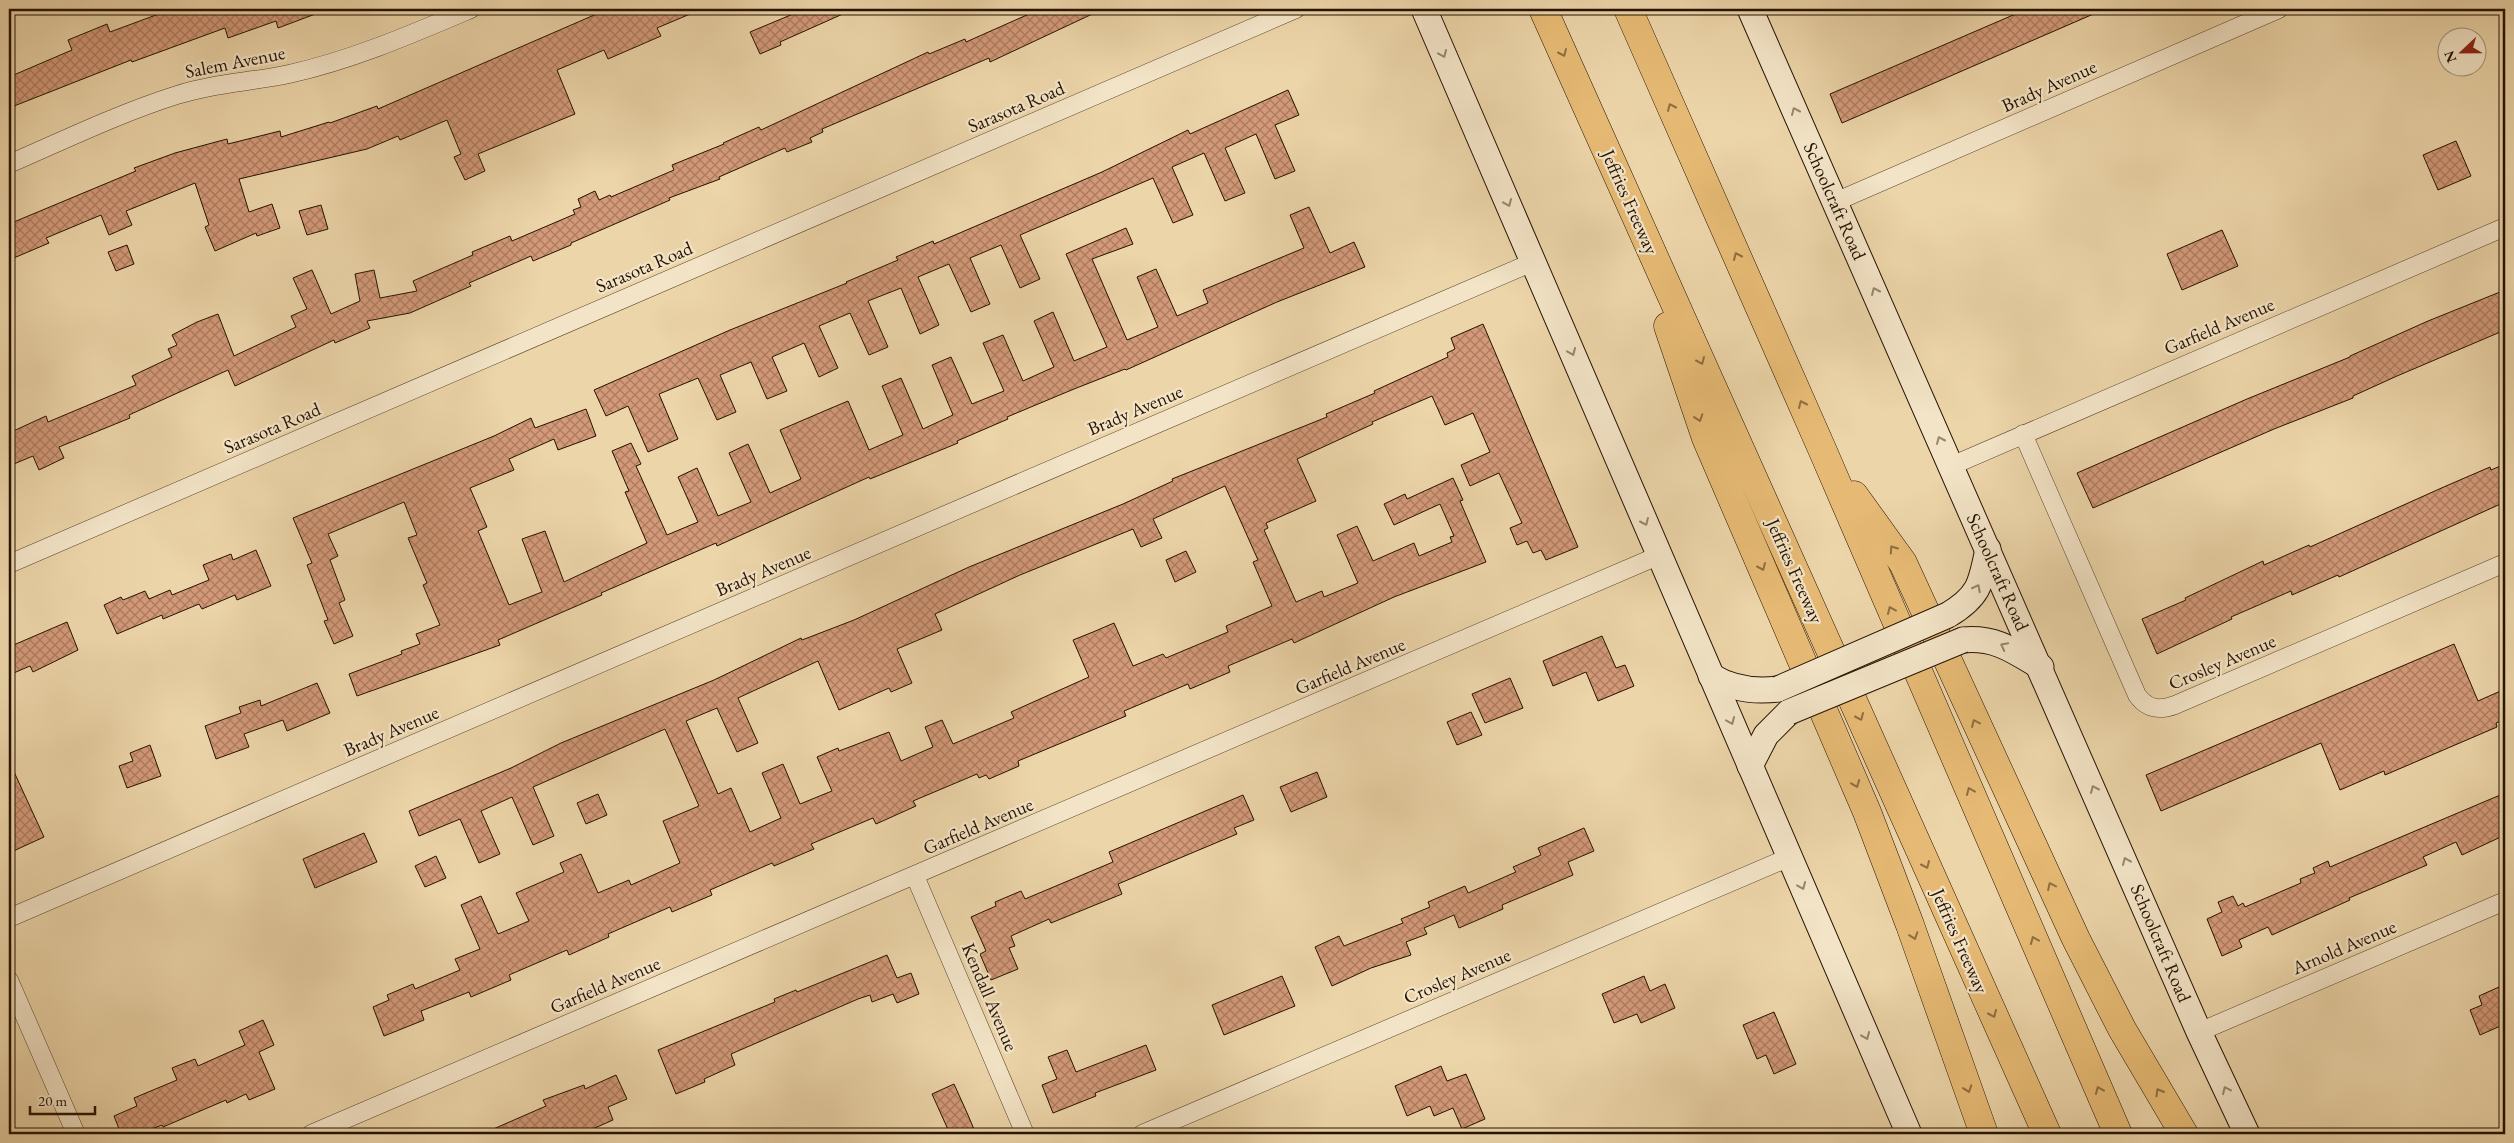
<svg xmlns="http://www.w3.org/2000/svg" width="2514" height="1143" font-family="'EB Garamond',serif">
<defs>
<pattern id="building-cross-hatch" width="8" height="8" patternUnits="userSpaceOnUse" patternTransform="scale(1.25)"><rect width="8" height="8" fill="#d39978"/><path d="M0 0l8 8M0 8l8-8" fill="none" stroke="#ab7b60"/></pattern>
</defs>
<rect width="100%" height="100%" fill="#ecd5a9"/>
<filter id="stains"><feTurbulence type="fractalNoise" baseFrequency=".004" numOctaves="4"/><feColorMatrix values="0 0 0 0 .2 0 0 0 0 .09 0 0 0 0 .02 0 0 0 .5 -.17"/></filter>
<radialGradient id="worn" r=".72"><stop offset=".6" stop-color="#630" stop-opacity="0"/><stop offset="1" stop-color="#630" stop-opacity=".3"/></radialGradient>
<g fill="url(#building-cross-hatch)" stroke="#251200" fill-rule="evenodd">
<polygon points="172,9 326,10 278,28 276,21 228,38 225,28 132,62 131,60 9,108 9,77 72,50 68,40 107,24 110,32"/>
<polygon points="608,9 702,9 657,28 661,36 608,59 604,50 557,70 575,114 478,154 485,171 465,180 454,157 461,154 447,120 400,140 398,136 367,149 239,179 249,212 272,204 280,228 257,236 256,233 215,251 205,227 209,225 195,183 126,211 132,225 109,235 101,215 46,238 49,243 9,260 9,224 136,171 134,168 175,153 227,139 228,144 280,131 281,137 329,122 330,123 377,106 378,109"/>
<polygon points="805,9 854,9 780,42 781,45 760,54 750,32"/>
<polygon points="1026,9 1103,9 990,62 989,58 822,129 823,132 810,138 812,142 787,152 785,148 719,177 720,179 669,198 670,200 571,243 571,245 533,261 531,256 469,283 471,286 410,313 367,321 370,328 335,343 334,340 235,386 228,370 129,415 130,418 59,447 64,458 39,470 33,456 9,466 9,433 46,416 48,422 136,385 132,376 172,357 168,349 177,345 172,335 197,322 218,314 234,356 296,327 291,316 307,309 293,278 312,270 331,314 360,301 355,274 374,270 380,298 417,291 413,281 473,255 472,252 510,236 512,241 575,214 573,210 581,207 578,199 595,191 599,200 610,195 611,197 674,170 672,165 724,144 723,143 759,127 761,130 928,52 929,54 965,39 966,42 1029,14"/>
<polygon points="2027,9 2105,9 1842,123 1830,94"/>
<polygon points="1288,90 1299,115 1275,125 1295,171 1275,179 1256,134 1225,148 1245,193 1225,201 1204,153 1172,167 1193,215 1173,223 1153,178 1020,235 1040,279 1020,288 1001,245 970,258 990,304 971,312 949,264 918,277 939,325 920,334 901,288 868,301 888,347 869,355 850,313 819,326 838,368 819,377 804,343 772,357 787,391 767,399 751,362 720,375 736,412 717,420 698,378 659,394 678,439 648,452 628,406 606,416 594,390 730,330 847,283 846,282 898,260 896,257 933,241 934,244 1102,172 1188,130 1190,134"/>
<polygon points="2456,141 2471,176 2438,190 2423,155"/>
<polygon points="321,205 328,229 307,235 299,211"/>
<polygon points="1309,207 1330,253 1354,242 1365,267 1277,302 1126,370 1125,369 1074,389 1007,417 1008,419 957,441 958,443 870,479 869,477 717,546 716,543 601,593 602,595 498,640 500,645 357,696 349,674 402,654 401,651 420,644 416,634 440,625 423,585 427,583 408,538 417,535 404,502 328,534 338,556 330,560 345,600 339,603 353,636 334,644 324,621 328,620 307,565 312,563 293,518 494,436 531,418 535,428 586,409 596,436 558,450 554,439 509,459 514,470 470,488 487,527 478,531 509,605 542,592 522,539 545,531 564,582 647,543 625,492 629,491 612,451 631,443 641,464 636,466 667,535 698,522 678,477 697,468 718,516 751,502 729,453 748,444 770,493 801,479 780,430 829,409 848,401 869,450 903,435 882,386 901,378 923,429 953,415 932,365 951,357 972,404 1004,391 983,343 1003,335 1023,381 1054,367 1034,321 1053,312 1074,361 1107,347 1066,254 1126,228 1133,244 1092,259 1127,340 1158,327 1137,277 1156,269 1177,316 1208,303 1203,290 1304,248 1290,215"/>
<polygon points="2222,230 2238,266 2182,290 2167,254"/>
<polygon points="127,245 134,264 116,271 108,252"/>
<polygon points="2505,290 2505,330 2397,376 2353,396 2353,398 2274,429 2093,508 2077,473 2247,399 2350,357 2350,356 2428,321"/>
<path d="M1483 324 1578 547 1546 560 1541 550 1533 553 1527 541 1517 545 1510 528 1522 523 1499 473 1470 486 1461 465 1490 452 1473 413 1445 425 1432 396 1372 422 1373 424 1297 459 1316 501 1266 523 1268 528 1264 530 1296 602 1322 591 1324 597 1358 583 1337 535 1357 526 1373 561 1414 543 1419 556 1452 542 1450 537 1454 536 1440 504 1394 525 1384 504 1405 494 1407 499 1453 478 1463 500 1460 501 1486 562 1394 597 1294 643 1292 639 1228 666 1230 672 1190 689 1188 684 1124 711 1126 716 1018 761 1019 766 989 779 986 775 979 778 977 774 913 801 916 806 876 824 873 818 811 844 814 849 774 866 772 863 710 890 712 895 672 912 670 907 608 934 609 937 569 955 567 950 509 975 511 980 471 997 469 992 421 1011 424 1020 384 1036 373 1007 389 1000 387 995 413 984 415 989 460 970 455 959 480 949 461 905 481 896 498 934 529 921 516 893 564 872 560 863 581 854 598 893 629 880 631 885 680 863 663 821 699 806 665 729 533 787 554 836 533 845 512 797 481 811 500 854 479 863 460 819 419 836 409 811 511 768 561 743 714 680 801 638 802 640 854 620 969 567 1123 504 1173 481 1172 479 1327 417 1326 414 1375 393 1374 391 1448 357 1447 353 1455 349 1451 338ZM1225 486 1258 560 1253 562 1272 606 1226 626 1228 632 1166 658 1163 654 1133 666 1114 623 1093 632 1073 640 1089 677 1011 712 1014 718 953 744 942 720 925 727 933 747 901 761 889 732 839 751 838 748 817 757 832 791 800 804 783 764 762 773 781 818 750 832 731 788 718 794 686 721 717 708 737 752 758 743 738 698 818 661 839 710 889 688 891 692 912 683 897 649 942 630 935 614 1020 575 1133 529 1141 547 1162 538 1153 519Z"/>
<polygon points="2505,464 2505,502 2339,577 2338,575 2292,595 2291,591 2231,617 2232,619 2157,654 2142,619 2186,600 2185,598 2263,561 2264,565 2309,545 2310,547 2446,486 2490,467 2491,470"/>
<polygon points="256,550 271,586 237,600 235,595 202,609 199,604 163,619 162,615 117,634 104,605 121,597 123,600 145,591 149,599 170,590 172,595 209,580 203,565 231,554 233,560"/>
<polygon points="1186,551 1196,572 1175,582 1166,560"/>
<polygon points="67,622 78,650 33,672 30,666 9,675 9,647"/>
<polygon points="1602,636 1616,668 1625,665 1634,686 1598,701 1586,672 1553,686 1543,661"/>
<polygon points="2454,644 2478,701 2505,689 2505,719 2496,723 2497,727 2385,775 2384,771 2340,790 2321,743 2161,811 2146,775"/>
<polygon points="1510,678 1523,708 1485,723 1472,694"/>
<polygon points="317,683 330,713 287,731 283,720 244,734 249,747 216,759 205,726 241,713 239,707 260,700 261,706"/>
<polygon points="1471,712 1482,735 1457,745 1447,722"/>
<polygon points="150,745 161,776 127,788 119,766 133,761 130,753"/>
<polygon points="9,761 44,837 9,853"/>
<polygon points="1317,772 1327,797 1291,812 1280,787"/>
<polygon points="2505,793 2505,835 2462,855 2456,842 2423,857 2427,865 2349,898 2350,900 2272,935 2268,927 2239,940 2242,947 2222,956 2207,919 2222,912 2218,902 2233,896 2238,906 2243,903 2245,907 2301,883 2300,879 2315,873 2313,868 2328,861 2330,867"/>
<polygon points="598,794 607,815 586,824 577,803"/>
<polygon points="1243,795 1254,820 1234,828 1237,834 1118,884 1122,894 1051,923 1049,919 1011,936 1015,946 1009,948 1018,969 991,980 980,954 986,951 971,917 996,906 995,902 1021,891 1025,899 1113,862 1109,852"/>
<polygon points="1584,828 1594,851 1568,862 1573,875 1502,905 1503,909 1459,928 1454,915 1424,928 1427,934 1406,942 1411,955 1371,968 1332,986 1315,947 1339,936 1344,946 1403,923 1401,919 1430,907 1428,902 1465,886 1468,893 1516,872 1513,867 1541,855 1538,848"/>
<polygon points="364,833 377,862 315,888 303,859"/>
<polygon points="436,856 446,878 425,887 415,866"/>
<polygon points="887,955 897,978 911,973 919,994 897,1003 893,994 872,1002 870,995 858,999 731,1054 735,1065 704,1079 705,1082 676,1094 658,1050 775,1002 774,999 796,990 797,992"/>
<polygon points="1282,976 1295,1006 1224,1035 1212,1005"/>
<polygon points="1644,976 1650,991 1665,984 1675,1008 1641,1023 1637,1014 1614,1023 1602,994"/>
<polygon points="2499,987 2505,1000 2505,1024 2480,1035 2470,1010 2482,1005 2479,996"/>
<polygon points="1774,1012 1796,1064 1774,1074 1766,1055 1757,1059 1743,1025"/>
<polygon points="263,1020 274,1045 259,1052 275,1089 249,1100 246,1094 227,1103 226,1100 163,1127 162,1125 139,1134 121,1134 114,1116 137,1106 134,1098 177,1080 172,1068 195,1059 198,1066 245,1045 239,1031"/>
<polygon points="1146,1045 1156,1070 1095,1093 1096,1096 1053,1113 1042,1085 1057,1079 1048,1057 1067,1050 1076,1072"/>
<polygon points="1441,1066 1447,1081 1466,1074 1485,1119 1462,1129 1453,1108 1434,1116 1430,1106 1407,1116 1395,1086"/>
<polygon points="616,1075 627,1099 608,1107 613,1120 581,1134 482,1134 546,1106 543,1100 584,1085 585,1089"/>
<polygon points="954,1084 968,1115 976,1134 950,1134 932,1094"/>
</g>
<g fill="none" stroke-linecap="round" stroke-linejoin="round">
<defs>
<g id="street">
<path d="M9 164C64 140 120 113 177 95 214 83 252 82 289 74 352 60 412 34 471 9"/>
<polyline points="1835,202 2279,9"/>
<path d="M2023 434 2137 695C2147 709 2159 711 2175 705L2505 563"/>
<polyline points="1951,466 2505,227"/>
<polyline points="9,564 1296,9"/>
<polyline points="915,876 1025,1134"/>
<polyline points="9,918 1533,262"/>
<polyline points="9,980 76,1134"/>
<polyline points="2199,1032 2505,901"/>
<polyline points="311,1134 1660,555"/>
<polyline points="1142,1134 1790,857"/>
</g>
<g id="secondary">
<polyline points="1424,9 1909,1134"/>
<polyline points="1750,9 2199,1032 2247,1134"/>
<path d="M1948 615C1980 596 1981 583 1988 549"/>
<path d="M1963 640C1996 637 2014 651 2041 667"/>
<path d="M1711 676C1732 689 1754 692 1778 689"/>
<polyline points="1750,766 1766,735 1789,712"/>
</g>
<g id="highway">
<polyline points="1543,9 2047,1134"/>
<polyline points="1628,9 1822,449 2118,1134"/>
<polyline points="1668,326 1706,438 1867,812 1910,925 1984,1134"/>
<polyline points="1854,495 1903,563 2076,939 2122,1029 2184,1134"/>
</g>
</defs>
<use href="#street" stroke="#57432a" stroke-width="19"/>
<use href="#secondary" stroke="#251200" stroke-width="27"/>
<use href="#highway" stroke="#251200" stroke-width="29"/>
<use href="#street" stroke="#f3e4c7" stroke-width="18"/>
<use href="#secondary" stroke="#f3e4c7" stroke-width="25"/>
<use href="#highway" stroke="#e6ba74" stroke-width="28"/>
<defs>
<g id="secondary-bridge">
<polyline points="1778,689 1948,615"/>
<polyline points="1789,712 1963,640"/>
</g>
</defs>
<use href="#secondary-bridge" stroke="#251200" stroke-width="27" stroke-linecap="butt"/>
<use href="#secondary-bridge" stroke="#f3e4c7" stroke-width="25"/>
</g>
<defs><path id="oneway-chevron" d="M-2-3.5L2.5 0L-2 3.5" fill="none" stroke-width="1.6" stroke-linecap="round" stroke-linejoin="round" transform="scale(1.25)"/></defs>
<g stroke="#8f6e40">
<use href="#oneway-chevron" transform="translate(1563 53) rotate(66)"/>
<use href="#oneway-chevron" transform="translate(1671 107) rotate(-114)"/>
<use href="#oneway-chevron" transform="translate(1737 256) rotate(-114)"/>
<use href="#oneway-chevron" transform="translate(1701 361) rotate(66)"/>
<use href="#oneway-chevron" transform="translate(1802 404) rotate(-114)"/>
<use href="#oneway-chevron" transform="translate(1699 418) rotate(71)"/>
<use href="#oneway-chevron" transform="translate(1893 549) rotate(-125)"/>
<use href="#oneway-chevron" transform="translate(1762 567) rotate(66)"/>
<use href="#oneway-chevron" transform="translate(1891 610) rotate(-113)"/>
<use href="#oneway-chevron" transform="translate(1860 717) rotate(66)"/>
<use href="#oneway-chevron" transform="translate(1975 723) rotate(-115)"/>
<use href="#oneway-chevron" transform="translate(1856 784) rotate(68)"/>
<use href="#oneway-chevron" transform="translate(1970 791) rotate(-113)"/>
<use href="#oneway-chevron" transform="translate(1926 865) rotate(66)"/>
<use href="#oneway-chevron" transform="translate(2051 886) rotate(-115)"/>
<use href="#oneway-chevron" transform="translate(1914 936) rotate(71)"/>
<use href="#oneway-chevron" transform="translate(2034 940) rotate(-113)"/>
<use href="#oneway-chevron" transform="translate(1993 1014) rotate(66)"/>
<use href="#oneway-chevron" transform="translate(1968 1089) rotate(71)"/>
<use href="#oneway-chevron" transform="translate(2099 1090) rotate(-113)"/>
<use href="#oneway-chevron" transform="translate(2159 1092) rotate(-120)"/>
</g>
<g stroke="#96866d">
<use href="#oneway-chevron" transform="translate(1443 54) rotate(67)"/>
<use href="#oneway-chevron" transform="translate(1795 111) rotate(-114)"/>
<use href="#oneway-chevron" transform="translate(1508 203) rotate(67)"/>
<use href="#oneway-chevron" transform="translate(1875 291) rotate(-114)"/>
<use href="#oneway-chevron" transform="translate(1572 352) rotate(67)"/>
<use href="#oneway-chevron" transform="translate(1940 440) rotate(-114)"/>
<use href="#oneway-chevron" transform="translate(1645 522) rotate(66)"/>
<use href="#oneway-chevron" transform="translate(1977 588) rotate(-63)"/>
<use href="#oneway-chevron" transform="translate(2004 646) rotate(-153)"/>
<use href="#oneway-chevron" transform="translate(1731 721) rotate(67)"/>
<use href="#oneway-chevron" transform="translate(2094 789) rotate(-114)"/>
<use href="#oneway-chevron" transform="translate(2126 861) rotate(-113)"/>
<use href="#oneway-chevron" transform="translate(1802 886) rotate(67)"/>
<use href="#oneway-chevron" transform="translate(1866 1036) rotate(67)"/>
<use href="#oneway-chevron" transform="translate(2226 1090) rotate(-115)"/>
</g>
<g text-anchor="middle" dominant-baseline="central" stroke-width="4.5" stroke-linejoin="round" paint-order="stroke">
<g font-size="19" fill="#251200" stroke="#f3e4c7">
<text transform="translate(235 62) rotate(-11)">Salem Avenue</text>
<text transform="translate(2049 86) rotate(-24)">Brady Avenue</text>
<text transform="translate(1016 107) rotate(-23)">Sarasota Road</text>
<text transform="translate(1835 201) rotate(66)">Schoolcraft Road</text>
<text transform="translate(1630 202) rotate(66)">Jeffries Freeway</text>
<text transform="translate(644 267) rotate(-23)">Sarasota Road</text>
<text transform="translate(2219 326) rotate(-23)">Garfield Avenue</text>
<text transform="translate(1135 410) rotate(-23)">Brady Avenue</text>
<text transform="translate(272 428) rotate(-23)">Sarasota Road</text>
<text transform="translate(763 571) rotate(-23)">Brady Avenue</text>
<text transform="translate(1795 571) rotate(66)">Jeffries Freeway</text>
<text transform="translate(1998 572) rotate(66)">Schoolcraft Road</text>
<text transform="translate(2222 662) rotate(-23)">Crosley Avenue</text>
<text transform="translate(1350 666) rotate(-23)">Garfield Avenue</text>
<text transform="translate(391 731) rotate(-23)">Brady Avenue</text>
<text transform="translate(978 826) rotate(-23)">Garfield Avenue</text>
<text transform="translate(1960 941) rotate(66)">Jeffries Freeway</text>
<text transform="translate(2161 943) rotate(67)">Schoolcraft Road</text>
<text transform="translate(2344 947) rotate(-23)">Arnold Avenue</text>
<text transform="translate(1457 976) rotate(-23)">Crosley Avenue</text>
<text transform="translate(605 985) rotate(-23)">Garfield Avenue</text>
<text transform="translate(990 997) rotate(67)">Kendall Avenue</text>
</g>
</g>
<rect width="2514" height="1143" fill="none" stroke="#ecd5a9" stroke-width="30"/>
<rect x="10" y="10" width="2494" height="1123" fill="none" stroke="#251200" stroke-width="2.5"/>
<rect x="15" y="15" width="2484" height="1113" fill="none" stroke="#251200"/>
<g transform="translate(2462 52) rotate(248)"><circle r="24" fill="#f3e4c7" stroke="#a19077"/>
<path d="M0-4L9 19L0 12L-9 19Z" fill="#8f2418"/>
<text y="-8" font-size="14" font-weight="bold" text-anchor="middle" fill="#251200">N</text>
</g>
<path d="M30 1106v8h65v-8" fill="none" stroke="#251200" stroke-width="2.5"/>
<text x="38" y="1106" font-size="15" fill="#251200" stroke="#f3e4c7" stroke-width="4" paint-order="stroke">20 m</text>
<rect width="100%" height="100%" filter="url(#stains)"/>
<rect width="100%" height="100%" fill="url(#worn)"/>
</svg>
